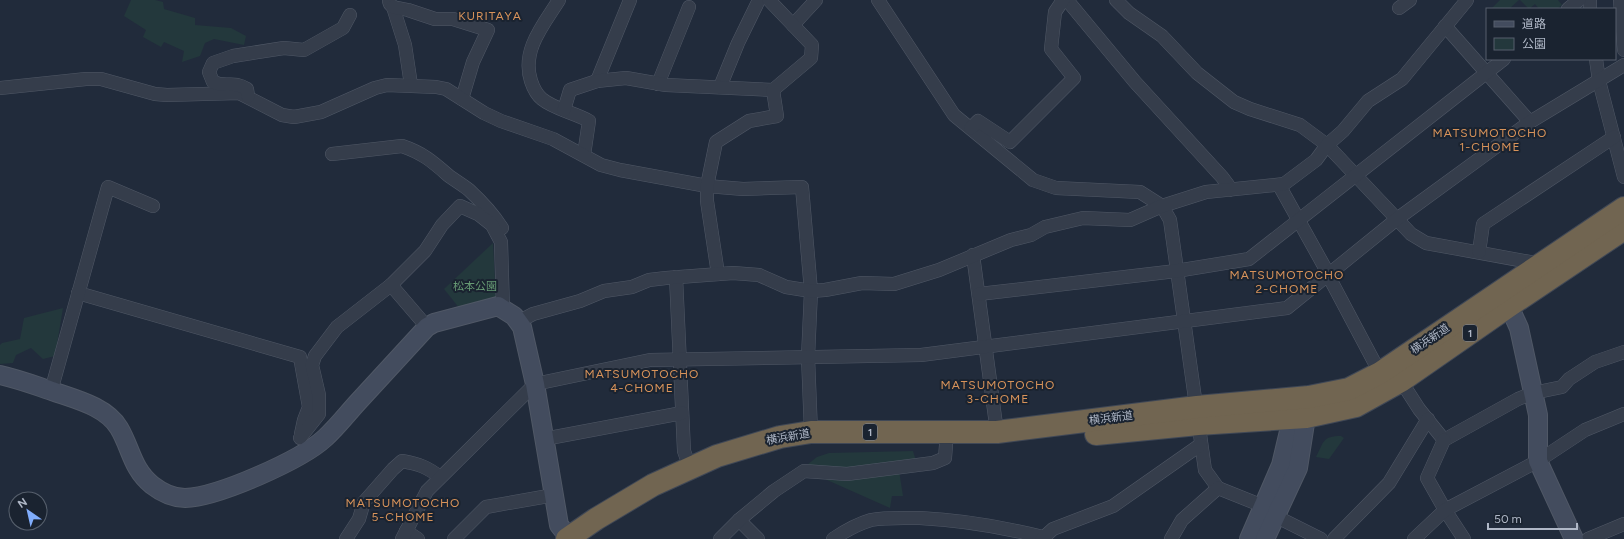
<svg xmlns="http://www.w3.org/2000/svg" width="1624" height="539" font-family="Figtree,'Noto Sans JP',sans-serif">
<rect width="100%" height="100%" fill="#212b3b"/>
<g fill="#23383c">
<polygon points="131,0 155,0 163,2 164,9 195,18 195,25 231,28 246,36 244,45 214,39 205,43 200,56 182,62 184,51 164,42 161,47 143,37 146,30 124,16"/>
<polygon points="1500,0 1519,0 1509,9 1491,9"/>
<polygon points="1520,0 1558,0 1562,5 1557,9 1539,9 1535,4 1529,9"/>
<polygon points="493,243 496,300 460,309 444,289"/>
<polygon points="63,308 55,356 43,359 31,348 16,355 13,363 0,364 0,345 2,343 20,339 24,318"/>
<path d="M1341 436 1344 438 1329 459 1316 457C1324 442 1322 436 1341 436Z"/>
<polygon points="913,451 916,461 898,464 903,496 892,496 890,508 827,480 807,465 817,457 829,453"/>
</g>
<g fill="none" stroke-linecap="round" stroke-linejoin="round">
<defs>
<g id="street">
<path d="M559 0C544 24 521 50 531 81 533 87 537 95 542 99 554 109 575 113 589 121L584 155"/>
<polyline points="878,0 954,115 1033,180 1056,188 1140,192 1162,206 1170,220 1205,470 1218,488 1263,506"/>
<polyline points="1067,0 1135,82 1222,177 1228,185 1229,190"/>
<polyline points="1116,0 1129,13 1162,36 1197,73 1234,102 1250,109 1300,125 1327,145 1411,234 1426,243 1541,264"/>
<polyline points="1590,0 1590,9"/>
<polyline points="1620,0 1624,50"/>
<polyline points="389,1 390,4 393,7 405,45 411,85"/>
<polyline points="393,7 408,10 435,19 453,19 488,30 473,62 462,99"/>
<polyline points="1399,8 1410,0"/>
<polyline points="1568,9 1579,0"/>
<polyline points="793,25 816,0"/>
<polyline points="1445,26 1530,122"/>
<polyline points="1596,59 1599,81 1624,177"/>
<polyline points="597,81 630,0"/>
<polyline points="658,84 689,7"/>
<polyline points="720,87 738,43 759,0"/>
<polyline points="0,88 86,79 101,79 155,94 167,95 239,93 282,115 294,117 321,112 375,88 387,85 436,87 446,89 484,113 501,121 553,139 601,165 620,170 707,186 743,189 802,187 811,291 808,357 811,432"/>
<path d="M248 96 247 89C233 80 227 88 213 82L209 72 213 63 233 56 284 48 304 50 343 28 350 15"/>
<polyline points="564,110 570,90 597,81 626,78 666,85 773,90"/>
<polyline points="971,128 978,121 1010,142 1074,78 1051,49 1055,12 1063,0"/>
<path d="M332 154 402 146C423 153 433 162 449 176 456 181 463 185 469 190 482 202 493 214 502 228"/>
<polyline points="1279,185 1329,275"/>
<polyline points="1479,252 1483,224 1614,137"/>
<polyline points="973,255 997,432"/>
<polyline points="718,274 707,201 707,186 716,142 749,121 777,116 773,90 811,58 812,45 769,0"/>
<polyline points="1328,275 1380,373"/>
<polyline points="676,277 684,451 690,468"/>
<polyline points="391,285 427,327"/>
<polyline points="78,293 300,357 309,407 304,420 301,434"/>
<polyline points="979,294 1176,271 1249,259 1504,59"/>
<polyline points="518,322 533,314 580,301 604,291 632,287 649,280 666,278 733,273 759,275 786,287 811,291 825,290 862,283 894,284 939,270 1011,240 1031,235 1045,227 1083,218 1130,220 1162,206 1206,192 1284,184 1316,160 1327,145 1343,131 1368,101 1402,79 1467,0"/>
<polyline points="1401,381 1419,409 1444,440 1518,399 1533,393 1562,387 1569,379 1595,362 1624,352"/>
<polyline points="51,391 108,187 153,206"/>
<polyline points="300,438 319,414 319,395 312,365 315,356 337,327 391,285 425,251 442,225 460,206 478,214 492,225 501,242 503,309"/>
<polyline points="544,439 682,413"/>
<polyline points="1444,440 1427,478 1445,510 1464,539"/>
<polyline points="1275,516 1321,539"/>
<polyline points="739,520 758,539"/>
<polyline points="406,531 418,539"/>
<path d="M346 539 359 519 364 502 393 469 402 461C419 464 427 467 440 477"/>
<polyline points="402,539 427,491 535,384 650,360 921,355 1287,308 1397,219 1530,122 1624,65"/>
<polyline points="454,539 486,507 554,495"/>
<polyline points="720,539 739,520 774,491 804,471 847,474 933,463 945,458 946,445"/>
<path d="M833 539C845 531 857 524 871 520 886 517 904 518 920 518 962 520 1002 527 1043 537"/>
<polyline points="1042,539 1053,529 1113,506 1200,445"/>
<polyline points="1171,539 1182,520 1218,488"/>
<polyline points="1334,539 1389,483 1428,419"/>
<polyline points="1414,539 1445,510 1538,461 1585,430 1624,414"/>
<polyline points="1588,539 1624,524"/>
</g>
<g id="secondary">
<polyline points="1509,306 1519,328 1538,415 1538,461 1574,539"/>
<path d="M0 375C18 379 34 385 52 391 74 399 106 406 119 428 131 448 132 469 152 485 161 492 173 498 185 498 218 497 301 460 325 438 337 427 347 414 358 402 381 377 404 352 427 327L434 323 498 306 514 316 522 327 535 384 559 525 570 539"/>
<polyline points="1249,539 1281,465 1295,406"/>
<polyline points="1265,539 1298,468 1308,404"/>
</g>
<g id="highway">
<polyline points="1096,434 1198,424 1306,417 1356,406 1401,381 1509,306 1624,229"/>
<polyline points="567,539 596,519 653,485 717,456 780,437 811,432 997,432 1197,407 1309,397 1349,389 1380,373 1624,208"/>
</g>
</defs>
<use href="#street" stroke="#505866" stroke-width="14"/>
<use href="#secondary" stroke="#505866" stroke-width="20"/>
<use href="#highway" stroke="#404856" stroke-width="24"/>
<use href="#street" stroke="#353d4b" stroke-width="13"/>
<use href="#secondary" stroke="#434c5e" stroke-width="18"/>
<use href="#highway" stroke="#716551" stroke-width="22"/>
</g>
<g text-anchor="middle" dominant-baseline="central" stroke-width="4" stroke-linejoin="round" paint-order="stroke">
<g fill="#1a2330" stroke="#838b9a" stroke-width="1">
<rect x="1463" y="325" width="14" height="16" rx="3"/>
<rect x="863" y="424" width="14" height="16" rx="3"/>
</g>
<g font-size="10" font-weight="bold" fill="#b0b8c7">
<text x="1470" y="333">1</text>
<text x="870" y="432">1</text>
</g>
<g font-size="11" fill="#669973" stroke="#1a2330">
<text x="475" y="286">松本公園</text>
</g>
<g font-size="11" fill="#b0b8c7" stroke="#1a2330">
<text transform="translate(1430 339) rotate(-34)">横浜新道</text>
<text transform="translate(1111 418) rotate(-7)">横浜新道</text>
<text transform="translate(788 437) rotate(-10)">横浜新道</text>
</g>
<g font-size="12" letter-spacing="1" fill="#d8935a" stroke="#1a2330">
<text x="490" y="16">KURITAYA</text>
<text x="1490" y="133">MATSUMOTOCHO<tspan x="1490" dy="14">1-CHOME</tspan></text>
<text x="1287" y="275">MATSUMOTOCHO<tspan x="1287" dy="14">2-CHOME</tspan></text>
<text x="642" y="374">MATSUMOTOCHO<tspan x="642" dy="14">4-CHOME</tspan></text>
<text x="998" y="385">MATSUMOTOCHO<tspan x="998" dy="14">3-CHOME</tspan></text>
<text x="403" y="503">MATSUMOTOCHO<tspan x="403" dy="14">5-CHOME</tspan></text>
</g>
</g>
<rect x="1486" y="8" width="130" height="52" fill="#1a2330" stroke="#565f6c"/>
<rect x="1494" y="21" width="20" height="6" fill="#434c5e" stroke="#565f6c"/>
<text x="1522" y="28" font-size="12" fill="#b0b8c7">道路</text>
<rect x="1494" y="38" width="20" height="12" fill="#23383c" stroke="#565f6c"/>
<text x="1522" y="48" font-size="12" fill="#b0b8c7">公園</text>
<g transform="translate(28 511) rotate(326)"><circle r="19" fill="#1a2330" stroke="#565f6c"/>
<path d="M0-3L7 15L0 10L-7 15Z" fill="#80adfc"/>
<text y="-6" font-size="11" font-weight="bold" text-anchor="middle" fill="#b0b8c7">N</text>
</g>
<path d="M1488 523v6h89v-6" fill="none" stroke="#b0b8c7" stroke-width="2"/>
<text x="1494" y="523" font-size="12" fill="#b0b8c7" stroke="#1a2330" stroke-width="3" paint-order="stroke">50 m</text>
</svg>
